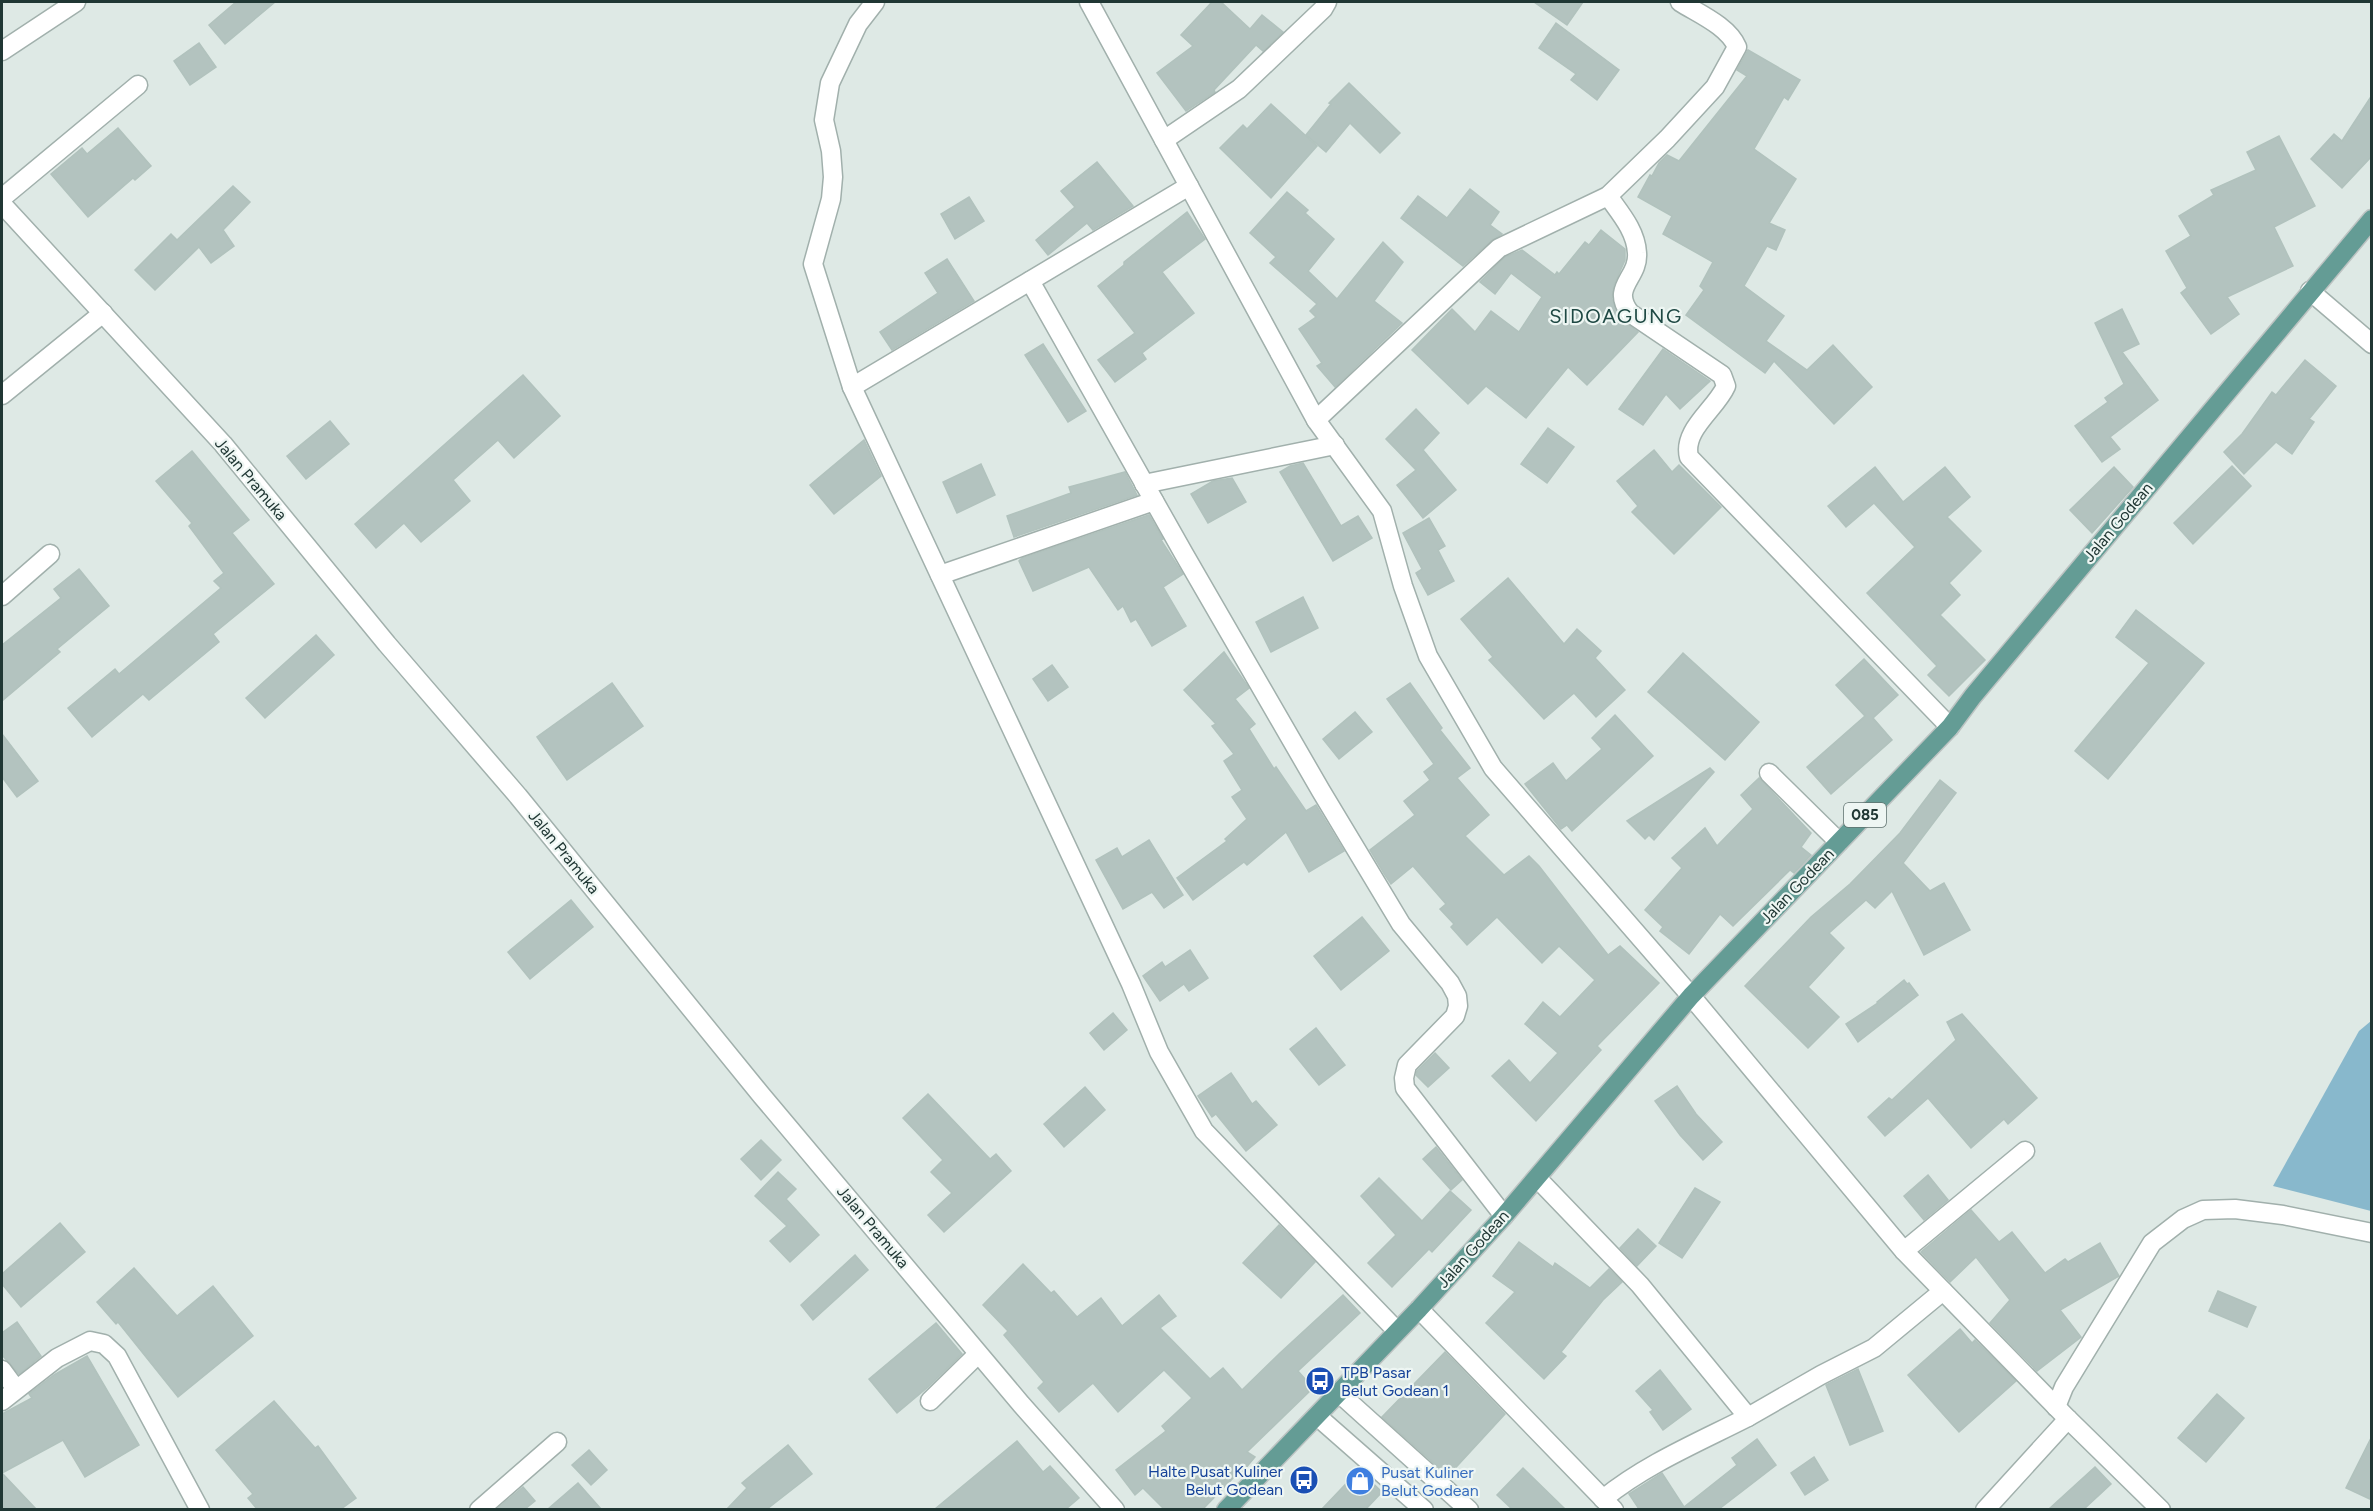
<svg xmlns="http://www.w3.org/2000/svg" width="2373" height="1511" font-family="Figtree,sans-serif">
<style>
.water{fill:#88b8cc}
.building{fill:#b3c3bf;stroke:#b1c2bd;stroke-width:1.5}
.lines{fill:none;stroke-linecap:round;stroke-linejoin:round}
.minor-casing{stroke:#a1b0ac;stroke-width:21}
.primary-casing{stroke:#bcc3c2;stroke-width:21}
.minor{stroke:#fff;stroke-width:18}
.primary{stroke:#649c95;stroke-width:18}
.labels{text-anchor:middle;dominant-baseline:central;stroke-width:4.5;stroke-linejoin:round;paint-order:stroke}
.shield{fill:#eef6f3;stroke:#5e706d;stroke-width:1.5}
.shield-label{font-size:15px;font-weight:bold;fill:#203734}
.street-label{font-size:16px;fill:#203734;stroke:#eef6f3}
.transit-label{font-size:16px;fill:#164399;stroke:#eef6f3;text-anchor:start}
.shop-label{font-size:16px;fill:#366cbe;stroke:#eef6f3;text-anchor:start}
.quarter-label{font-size:20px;letter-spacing:1.5px;fill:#1e4843;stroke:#eef6f3}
</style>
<rect width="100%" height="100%" fill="#dee9e5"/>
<path class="water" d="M 2371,1021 L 2371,1211 L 2273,1186 L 2359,1031 Z"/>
<g class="building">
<path d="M 236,2 L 275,2 L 225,44 L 209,25 Z"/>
<path d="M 1212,2 L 1221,2 L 1250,29 L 1262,15 L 1283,32 L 1263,51 L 1256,45 L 1214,90 L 1215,92 L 1186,111 L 1157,73 L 1193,46 L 1181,35 Z"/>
<path d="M 1534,2 L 1583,2 L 1567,25 Z"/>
<path d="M 1556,23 L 1619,70 L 1597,100 L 1571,80 L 1576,74 L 1539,48 Z"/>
<path d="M 199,43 L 216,67 L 190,85 L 174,61 Z"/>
<path d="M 1748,50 L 1800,80 L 1788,100 L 1784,97 L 1754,149 L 1796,179 L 1769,223 L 1785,230 L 1776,250 L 1767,246 L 1744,286 L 1784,316 L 1766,341 L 1807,370 L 1833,345 L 1872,387 L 1834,424 L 1774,361 L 1765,373 L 1686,315 L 1704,290 L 1700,286 L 1713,262 L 1663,234 L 1672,216 L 1638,197 L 1650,175 L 1652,176 L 1659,163 L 1667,155 L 1679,161 L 1747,76 L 1737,70 Z"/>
<path d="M 1349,83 L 1400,133 L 1380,153 L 1350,123 L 1326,152 L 1306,135 L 1331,104 L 1329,103 Z"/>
<path d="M 2372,95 L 2372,156 L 2342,188 L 2311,159 L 2334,134 L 2342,141 Z"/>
<path d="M 1271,104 L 1317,146 L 1271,198 L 1220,148 L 1243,125 L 1247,129 Z"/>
<path d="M 118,128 L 151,166 L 135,180 L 133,178 L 88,217 L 51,174 L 82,148 L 87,154 Z"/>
<path d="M 2279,136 L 2315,206 L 2274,227 L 2293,266 L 2227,297 L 2239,314 L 2211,334 L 2181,293 L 2187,288 L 2166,251 L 2191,236 L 2179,216 L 2214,195 L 2211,190 L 2256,170 L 2247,152 Z"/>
<path d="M 1097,162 L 1133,206 L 1093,230 L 1087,223 L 1048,255 L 1036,240 L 1075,207 L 1061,191 Z"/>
<path d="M 233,186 L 250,202 L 223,230 L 234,246 L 211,263 L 199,247 L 155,290 L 135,270 L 171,234 L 177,240 Z"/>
<path d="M 1470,189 L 1499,212 L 1490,225 L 1502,234 L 1492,240 L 1463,266 L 1401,218 L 1418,196 L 1447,218 Z"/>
<path d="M 1287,192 L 1308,210 L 1305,213 L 1334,239 L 1308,271 L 1337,299 L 1383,242 L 1403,262 L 1374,301 L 1402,323 L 1335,387 L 1317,366 L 1322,363 L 1299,329 L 1316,317 L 1310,311 L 1317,304 L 1270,263 L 1276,257 L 1250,233 Z"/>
<path d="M 969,197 L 984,221 L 955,239 L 941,214 Z"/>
<path d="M 1187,212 L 1205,239 L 1162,272 L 1194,313 L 1142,353 L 1146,359 L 1115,382 L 1098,360 L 1135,333 L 1098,286 L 1124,265 L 1124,262 Z"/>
<path d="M 1601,230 L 1625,249 L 1625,260 L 1614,285 L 1612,299 L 1621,319 L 1638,332 L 1587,385 L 1568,367 L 1526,418 L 1486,386 L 1468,404 L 1412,350 L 1452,309 L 1475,332 L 1491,311 L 1519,332 L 1542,297 L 1511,273 L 1495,294 L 1480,282 L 1505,257 L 1522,250 L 1555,275 L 1557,272 L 1559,274 L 1585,242 L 1589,245 Z"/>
<path d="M 947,259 L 974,301 L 892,350 L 880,332 L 938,293 L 925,273 Z"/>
<path d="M 2122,309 L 2139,344 L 2122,352 L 2158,400 L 2110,437 L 2120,449 L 2102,462 L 2075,426 L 2108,402 L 2105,398 L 2124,384 L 2095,323 Z"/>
<path d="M 1043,344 L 1086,411 L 1068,422 L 1025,355 Z"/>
<path d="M 1663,349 L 1710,381 L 1680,409 L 1666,394 L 1643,425 L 1619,409 Z"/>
<path d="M 2305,360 L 2336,386 L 2309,419 L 2314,422 L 2292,454 L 2276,442 L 2244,474 L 2224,452 L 2242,434 L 2272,392 L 2276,395 Z"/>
<path d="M 523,375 L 560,416 L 514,458 L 498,440 L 453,480 L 470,501 L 421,542 L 404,523 L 376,548 L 355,524 Z"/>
<path d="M 1416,409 L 1439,433 L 1423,450 L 1456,490 L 1423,518 L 1397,485 L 1416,470 L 1386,439 Z"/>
<path d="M 330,421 L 349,444 L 306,479 L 287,456 Z"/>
<path d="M 1548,428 L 1574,447 L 1547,483 L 1521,464 Z"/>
<path d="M 864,440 L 881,476 L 834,514 L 810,485 Z"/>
<path d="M 1654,450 L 1672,472 L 1679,465 L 1721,507 L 1674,554 L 1632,512 L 1638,506 L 1617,481 Z"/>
<path d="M 192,451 L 249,520 L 232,533 L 274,584 L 213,634 L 219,642 L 149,700 L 143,694 L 92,737 L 68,708 L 115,669 L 119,674 L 221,588 L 214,581 L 224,573 L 189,526 L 192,523 L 156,481 Z"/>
<path d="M 1303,463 L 1341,526 L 1358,516 L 1372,538 L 1333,561 L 1280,472 L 1290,466 Z"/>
<path d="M 981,464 L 995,495 L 957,513 L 943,482 Z"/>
<path d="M 2232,466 L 2251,486 L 2193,544 L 2174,523 Z"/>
<path d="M 1875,467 L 1903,502 L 1945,467 L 1970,497 L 1947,517 L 1981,551 L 1949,583 L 1960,595 L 1940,615 L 1985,660 L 1949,696 L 1928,675 L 1937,666 L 1867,593 L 1915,547 L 1874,503 L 1846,527 L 1828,506 Z"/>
<path d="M 2114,467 L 2133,487 L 2092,533 L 2070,510 Z"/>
<path d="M 1125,472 L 1137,495 L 1014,537 L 1007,516 L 1071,493 L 1069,487 Z"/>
<path d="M 1232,478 L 1246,502 L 1208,523 L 1191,494 L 1213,481 Z"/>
<path d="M 1149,515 L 1163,539 L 1161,540 L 1183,574 L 1163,587 L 1186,626 L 1152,646 L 1136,619 L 1131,622 L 1123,606 L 1118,610 L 1089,567 L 1033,591 L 1019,561 L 1022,558 Z"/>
<path d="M 1429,518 L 1445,546 L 1438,550 L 1454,581 L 1428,595 L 1416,573 L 1422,569 L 1403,533 Z"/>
<path d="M 79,569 L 109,606 L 57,649 L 60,652 L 2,701 L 2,645 L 61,598 L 54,589 Z"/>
<path d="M 1508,578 L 1564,644 L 1577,629 L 1601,651 L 1595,658 L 1625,690 L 1596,717 L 1574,693 L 1544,719 L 1489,660 L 1493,657 L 1461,619 Z"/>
<path d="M 1303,597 L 1318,628 L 1271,652 L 1256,622 Z"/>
<path d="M 2136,610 L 2204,663 L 2108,779 L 2075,751 L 2149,663 L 2116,637 Z"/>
<path d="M 316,635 L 334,655 L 265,718 L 246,698 Z"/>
<path d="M 1224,652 L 1249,688 L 1235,699 L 1255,724 L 1249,729 L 1274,769 L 1276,767 L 1306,811 L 1316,805 L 1344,851 L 1309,872 L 1286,832 L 1247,865 L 1244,862 L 1193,900 L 1177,878 L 1227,841 L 1225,839 L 1247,819 L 1232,797 L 1242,790 L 1224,761 L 1234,754 L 1212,726 L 1216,724 L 1184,690 Z"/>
<path d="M 1683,653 L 1759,722 L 1725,760 L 1648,692 Z"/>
<path d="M 1864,659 L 1898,695 L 1873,718 L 1892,740 L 1831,794 L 1807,767 L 1865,716 L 1836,685 Z"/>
<path d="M 1052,665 L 1068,687 L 1048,701 L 1033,679 Z"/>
<path d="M 612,683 L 643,726 L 567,780 L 537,737 Z"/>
<path d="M 1410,683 L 1442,728 L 1440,730 L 1470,768 L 1457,778 L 1489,815 L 1465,836 L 1504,875 L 1529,856 L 1539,866 L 1608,955 L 1620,946 L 1659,983 L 1597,1046 L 1601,1050 L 1536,1121 L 1492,1076 L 1509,1060 L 1530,1083 L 1558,1053 L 1525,1024 L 1543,1002 L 1560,1017 L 1595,980 L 1559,946 L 1542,963 L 1497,917 L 1467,945 L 1451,927 L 1454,924 L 1440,909 L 1446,904 L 1413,866 L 1391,884 L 1385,875 L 1370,850 L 1415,815 L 1404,801 L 1430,780 L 1424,772 L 1434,764 L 1387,699 Z"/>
<path d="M 1355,712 L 1372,732 L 1339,759 L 1323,739 Z"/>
<path d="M 1615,715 L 1653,756 L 1572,831 L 1567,825 L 1561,829 L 1525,784 L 1553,763 L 1566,781 L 1602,749 L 1592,738 Z"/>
<path d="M 2,734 L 38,781 L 17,797 L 2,777 Z"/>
<path d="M 1710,768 L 1714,772 L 1654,840 L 1649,835 L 1645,839 L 1627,821 Z"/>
<path d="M 1759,778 L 1811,833 L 1801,847 L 1811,855 L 1794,873 L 1790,870 L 1733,926 L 1720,914 L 1689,954 L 1660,931 L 1663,927 L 1645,910 L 1682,868 L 1672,858 L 1705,828 L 1717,846 L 1753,809 L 1741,795 Z"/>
<path d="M 1940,780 L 1956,793 L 1903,863 L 1930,891 L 1944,883 L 1970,930 L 1924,955 L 1892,891 L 1875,908 L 1866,900 L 1829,933 L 1844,948 L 1808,987 L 1839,1017 L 1808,1048 L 1745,986 L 1811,917 L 1850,884 L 1900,833 Z"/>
<path d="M 1149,840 L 1183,895 L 1164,908 L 1152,892 L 1123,909 L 1096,860 L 1117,848 L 1122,857 Z"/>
<path d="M 571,900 L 593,927 L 530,979 L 508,952 Z"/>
<path d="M 1362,917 L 1389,951 L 1341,990 L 1314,956 Z"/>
<path d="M 1190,950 L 1208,978 L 1189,991 L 1184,984 L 1160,1001 L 1143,976 L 1162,962 L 1165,967 Z"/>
<path d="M 1904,980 L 1907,984 L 1909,983 L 1918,995 L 1858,1042 L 1846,1024 L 1878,1003 L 1877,1002 Z"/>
<path d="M 1113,1013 L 1127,1030 L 1104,1050 L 1090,1033 Z"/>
<path d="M 1962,1014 L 2037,1098 L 2008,1124 L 2004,1119 L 1971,1148 L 1928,1098 L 1885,1136 L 1868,1117 L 1889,1098 L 1892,1100 L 1956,1040 L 1947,1022 Z"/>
<path d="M 1316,1028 L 1345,1065 L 1319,1085 L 1290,1049 Z"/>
<path d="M 1435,1053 L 1449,1068 L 1428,1087 L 1416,1075 L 1417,1071 Z"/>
<path d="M 1231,1073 L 1252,1104 L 1256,1101 L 1277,1125 L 1246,1151 L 1216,1114 L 1212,1117 L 1198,1096 Z"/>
<path d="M 1677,1086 L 1696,1114 L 1722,1142 L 1703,1160 L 1680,1135 L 1655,1101 Z"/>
<path d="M 1085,1087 L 1105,1110 L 1064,1147 L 1044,1124 Z"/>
<path d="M 928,1094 L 990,1159 L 996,1154 L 1011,1171 L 944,1232 L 928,1215 L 952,1193 L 931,1172 L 943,1160 L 903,1118 Z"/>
<path d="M 761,1140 L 781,1160 L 761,1180 L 741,1159 Z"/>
<path d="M 1436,1147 L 1462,1180 L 1451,1190 L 1423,1159 Z"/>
<path d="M 778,1172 L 796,1189 L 786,1199 L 819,1235 L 790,1262 L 770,1241 L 787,1226 L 755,1196 Z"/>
<path d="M 1928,1175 L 1948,1200 L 1924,1220 L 1904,1196 Z"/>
<path d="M 1379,1178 L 1422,1221 L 1450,1191 L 1471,1210 L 1432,1252 L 1429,1249 L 1392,1287 L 1368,1263 L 1396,1235 L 1361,1196 Z"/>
<path d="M 1695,1188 L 1720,1202 L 1682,1258 L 1659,1243 Z"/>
<path d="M 1971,1210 L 1999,1242 L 2012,1232 L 2045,1273 L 2065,1259 L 2068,1262 L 2100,1243 L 2119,1276 L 2060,1310 L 2081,1337 L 2037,1371 L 1990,1323 L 2010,1300 L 1976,1257 L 1950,1282 L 1921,1252 Z"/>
<path d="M 60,1223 L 85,1252 L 21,1307 L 2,1284 L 2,1274 Z"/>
<path d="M 1279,1225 L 1315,1262 L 1281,1298 L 1243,1263 Z"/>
<path d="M 1638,1229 L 1656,1246 L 1637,1266 L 1620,1248 Z"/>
<path d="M 1519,1242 L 1553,1267 L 1555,1263 L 1590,1288 L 1609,1269 L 1622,1282 L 1603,1300 L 1561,1352 L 1566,1356 L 1544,1379 L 1486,1323 L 1515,1292 L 1493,1276 Z"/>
<path d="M 855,1255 L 868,1270 L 813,1320 L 801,1305 Z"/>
<path d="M 1023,1264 L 1051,1293 L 1054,1291 L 1077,1317 L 1101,1298 L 1122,1326 L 1159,1295 L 1176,1316 L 1160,1328 L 1210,1379 L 1223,1368 L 1242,1390 L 1280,1353 L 1343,1295 L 1360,1313 L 1298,1371 L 1313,1388 L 1247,1452 L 1255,1457 L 1240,1475 L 1238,1473 L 1203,1509 L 1164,1509 L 1143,1488 L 1135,1495 L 1116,1470 L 1166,1431 L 1162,1426 L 1192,1398 L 1164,1370 L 1118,1412 L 1093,1383 L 1059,1412 L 1038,1388 L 1044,1382 L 1004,1335 L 1008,1331 L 983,1305 Z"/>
<path d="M 134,1268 L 177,1316 L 213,1286 L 253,1336 L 178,1397 L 118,1322 L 116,1324 L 97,1302 Z"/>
<path d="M 2218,1291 L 2256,1307 L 2247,1327 L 2209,1311 Z"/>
<path d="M 17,1322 L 41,1356 L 19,1374 L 2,1355 L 2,1333 Z"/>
<path d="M 936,1323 L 962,1354 L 928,1387 L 897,1413 L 869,1379 Z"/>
<path d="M 1960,1329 L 1972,1343 L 1975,1340 L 2016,1381 L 1959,1432 L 1908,1375 Z"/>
<path d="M 1445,1352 L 1505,1414 L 1448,1476 L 1382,1417 Z"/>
<path d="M 87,1356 L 139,1445 L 85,1477 L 63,1440 L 2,1473 L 36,1509 L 2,1509 L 2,1414 L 32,1398 L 29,1394 L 54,1375 Z"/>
<path d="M 1858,1369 L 1883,1431 L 1850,1445 L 1826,1385 Z"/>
<path d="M 1660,1370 L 1691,1409 L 1663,1430 L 1650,1412 L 1653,1410 L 1636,1391 Z"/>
<path d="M 2217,1394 L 2244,1418 L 2206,1462 L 2178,1438 Z"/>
<path d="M 274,1401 L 315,1448 L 318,1446 L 356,1498 L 341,1509 L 257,1509 L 248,1498 L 253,1494 L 216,1450 Z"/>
<path d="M 2372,1436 L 2372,1500 L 2346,1488 Z"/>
<path d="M 1757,1439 L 1776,1465 L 1719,1509 L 1639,1509 L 1629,1494 L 1662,1473 L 1684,1507 L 1737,1465 L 1732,1458 Z"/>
<path d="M 1017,1441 L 1043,1472 L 1050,1466 L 1079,1498 L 1066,1509 L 935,1509 Z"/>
<path d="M 788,1445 L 812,1474 L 767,1509 L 727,1509 L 747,1488 L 742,1483 Z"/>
<path d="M 589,1450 L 607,1470 L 591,1485 L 572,1465 Z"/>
<path d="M 1814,1457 L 1828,1480 L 1805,1495 L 1791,1473 Z"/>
<path d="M 2095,1467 L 2111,1484 L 2084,1509 L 2049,1509 Z"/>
<path d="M 1523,1468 L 1565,1509 L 1512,1509 L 1497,1495 Z"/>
<path d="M 1359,1470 L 1382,1492 L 1366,1509 L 1322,1509 Z"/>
<path d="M 578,1483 L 601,1509 L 548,1509 Z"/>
<path d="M 523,1487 L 535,1501 L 525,1509 L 497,1509 Z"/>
</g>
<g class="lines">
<g class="minor-casing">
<g id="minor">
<path d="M 875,2 L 858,24 L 830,83 L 824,120 L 831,151 L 833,177 L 831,199 L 813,264 L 852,387 L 1131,984 L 1159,1052 L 1204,1131 L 1397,1331"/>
<path d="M 1089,2 L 1316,420 L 1382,511 L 1403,586 L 1428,656 L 1493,768 L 1691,996 L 1904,1251 L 2068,1419 L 2161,1510"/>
<path d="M 2,51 L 76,2"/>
<path d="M 1164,140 L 1239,89 L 1323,9 L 1327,2"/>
<path d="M 1608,196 C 1620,213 1636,231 1637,253 C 1639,278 1610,287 1630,313 L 1722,375 L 1726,386 C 1716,409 1682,430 1689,457 L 1950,727"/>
<path d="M 2,198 L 138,85"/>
<path d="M 2,204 L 223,444 L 387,644 L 518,796 L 762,1096 L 1021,1404 L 1115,1510"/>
<path d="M 1030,281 L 1184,554 L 1321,791 L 1401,924 L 1450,983 L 1457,996 L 1458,1006 L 1455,1016 L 1407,1065 L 1404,1078 L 1405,1088 L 1504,1216"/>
<path d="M 2310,291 L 2372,344"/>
<path d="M 852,387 L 1189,186"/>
<path d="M 2,395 L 103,313"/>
<path d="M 1316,420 L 1499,248 L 1608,196 L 1667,139 L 1715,87 L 1737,47 C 1728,26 1699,14 1680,2"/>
<path d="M 1144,484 L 1335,445"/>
<path d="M 940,575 L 1154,501"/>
<path d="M 2,596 L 50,554"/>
<path d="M 1769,773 L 1839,842"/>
<path d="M 1537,1178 L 1640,1285 L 1748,1417 L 1821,1375 L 1874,1348 L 1943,1291"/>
<path d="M 1904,1251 L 2025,1151"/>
<path d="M 1419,1309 L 1614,1510"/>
<path d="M 2,1370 L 16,1389"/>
<path d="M 1339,1393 L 1469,1510"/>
<path d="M 2,1401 L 57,1358 L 90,1341 L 104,1344 L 117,1356 L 200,1510"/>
<path d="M 930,1401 L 978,1354"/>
<path d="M 2056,1407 L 2064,1387 L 2152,1243 L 2183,1219 L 2203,1210 L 2235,1209 L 2283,1215 L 2372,1233"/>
<path d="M 1317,1416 L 1424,1510"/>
<path d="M 1603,1499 C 1646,1464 1699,1442 1748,1417"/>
<path d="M 479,1510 L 557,1442"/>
<path d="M 1985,1510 L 2068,1419"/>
</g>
</g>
<g class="primary-casing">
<path id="primary" d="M 1226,1510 L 1419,1309 L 1504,1216 L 1691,996 L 1950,727 L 1973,696 L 2372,219"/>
</g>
<use href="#minor" class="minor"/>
<use href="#primary" class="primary"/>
</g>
<defs>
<g id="bus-disc" transform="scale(1.5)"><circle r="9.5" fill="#1a4fb4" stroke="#eef6f3"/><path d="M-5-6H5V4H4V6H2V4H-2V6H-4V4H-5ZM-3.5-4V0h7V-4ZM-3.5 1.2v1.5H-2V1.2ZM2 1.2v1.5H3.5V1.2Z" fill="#fff"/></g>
<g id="shop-disc" transform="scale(1.5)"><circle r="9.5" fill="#3f7fe0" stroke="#eef6f3"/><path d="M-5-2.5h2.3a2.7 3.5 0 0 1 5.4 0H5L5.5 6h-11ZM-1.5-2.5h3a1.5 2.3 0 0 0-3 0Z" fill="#fff"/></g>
</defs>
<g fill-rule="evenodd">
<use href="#bus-disc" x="1320" y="1381"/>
<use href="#bus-disc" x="1304" y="1480"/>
<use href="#shop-disc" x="1360" y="1481"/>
</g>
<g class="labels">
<rect class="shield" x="1844" y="803" width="42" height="24" rx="4.5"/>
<g class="shield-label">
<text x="1865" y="815">085</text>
</g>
<g class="street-label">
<text transform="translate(251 479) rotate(50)">Jalan Pramuka</text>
<text transform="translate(2118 522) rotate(-50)">Jalan Godean</text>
<text transform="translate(564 852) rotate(51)">Jalan Pramuka</text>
<text transform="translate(1797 886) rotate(-46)">Jalan Godean</text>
<text transform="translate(873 1227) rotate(50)">Jalan Pramuka</text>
<text transform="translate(1473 1249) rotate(-48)">Jalan Godean</text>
</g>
<g class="transit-label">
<text x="1341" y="1372">TPB Pasar<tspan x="1341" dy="18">Belut Godean 1</tspan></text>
<text x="1283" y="1471" text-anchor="end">Halte Pusat Kuliner<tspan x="1283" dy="18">Belut Godean</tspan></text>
</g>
<g class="shop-label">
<text x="1381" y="1472">Pusat Kuliner<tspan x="1381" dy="18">Belut Godean</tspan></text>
</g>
<g class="quarter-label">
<text x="1616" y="316">SIDOAGUNG</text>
</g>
</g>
<rect width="2373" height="1511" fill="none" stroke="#203734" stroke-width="6"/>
</svg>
